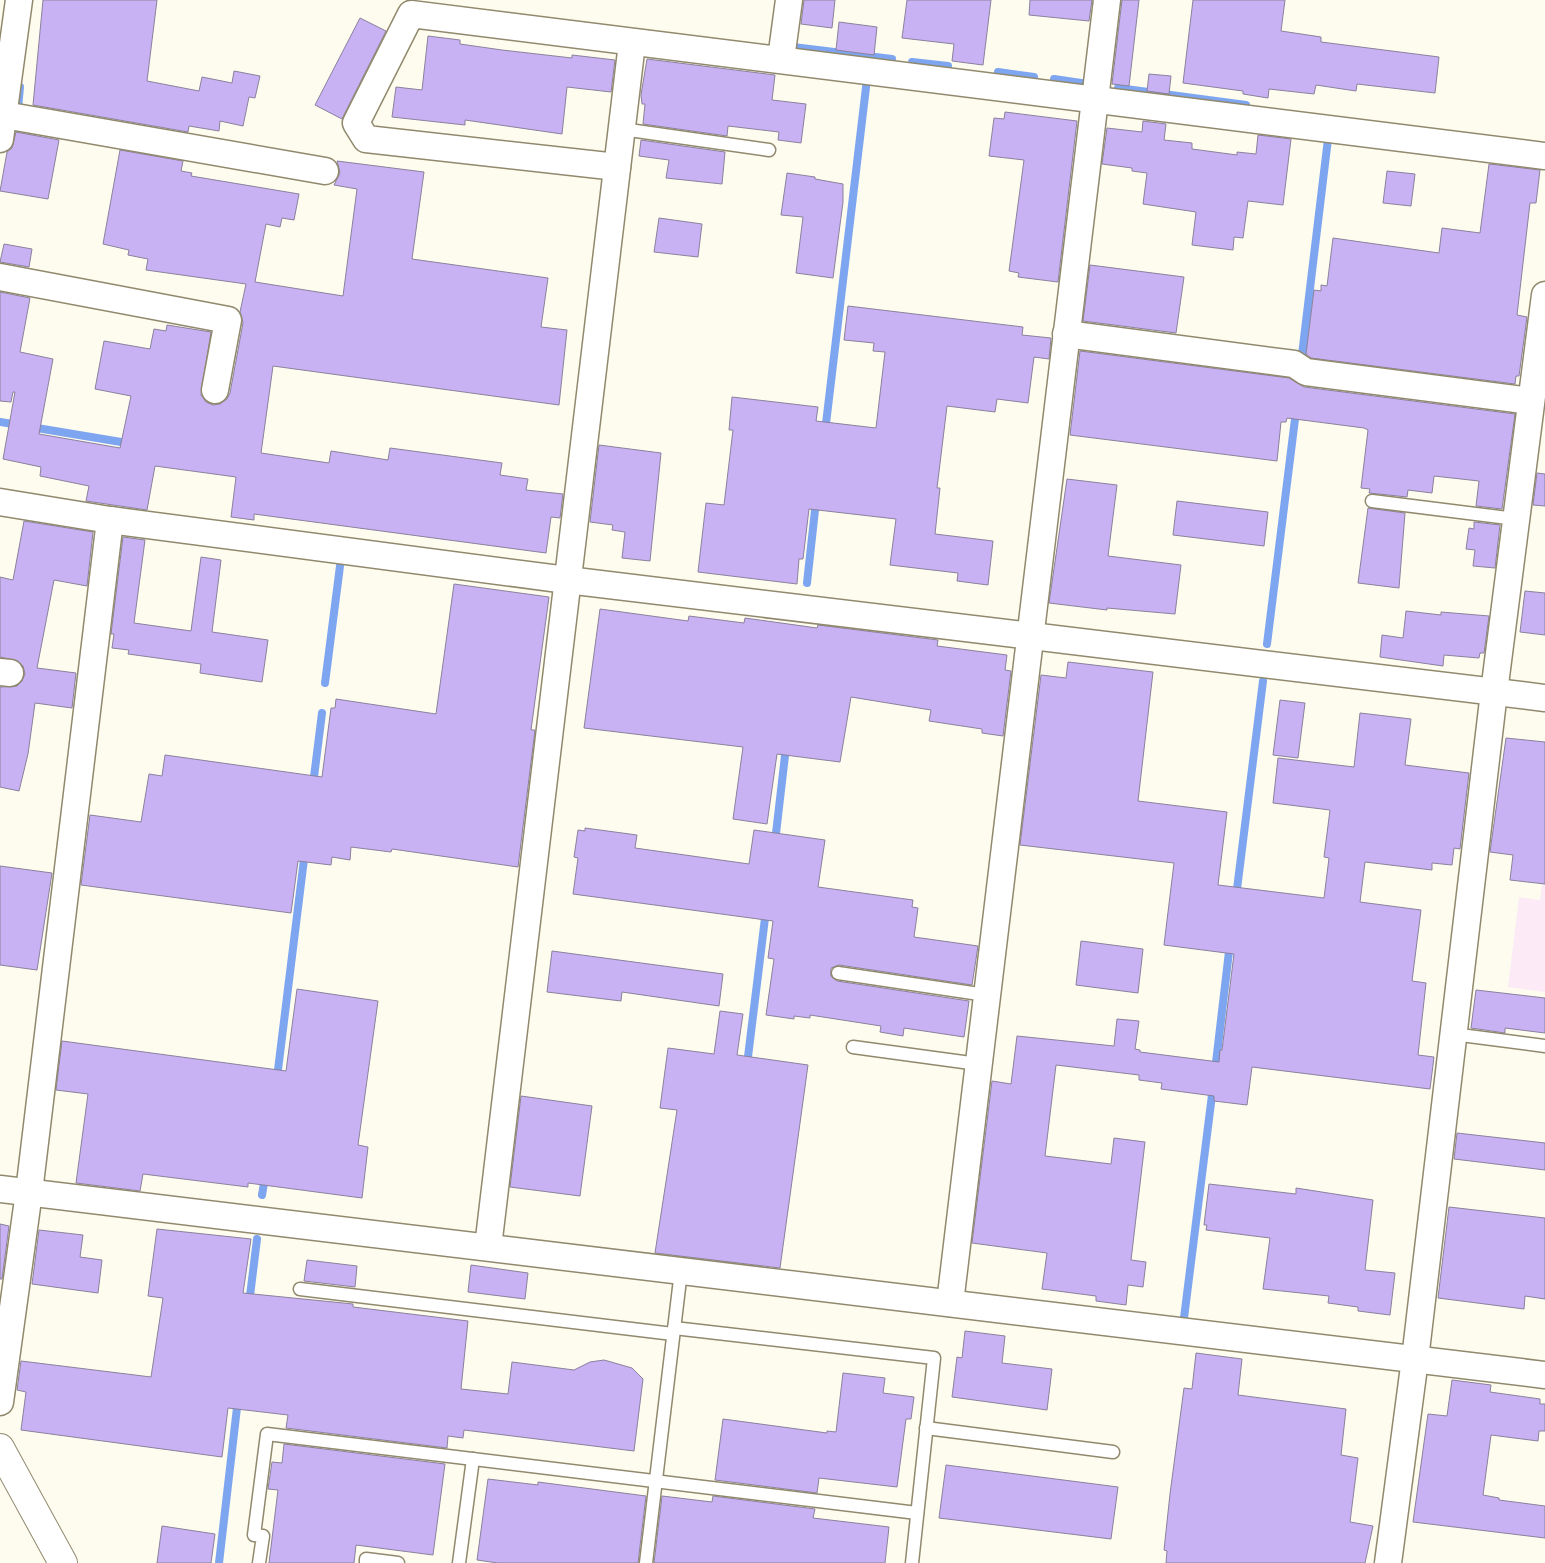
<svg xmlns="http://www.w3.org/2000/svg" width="1545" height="1563" font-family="'Libre Baskerville',serif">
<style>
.education{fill:#fcebf7}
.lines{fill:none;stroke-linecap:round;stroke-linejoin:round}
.stream{stroke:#7da5f0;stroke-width:8}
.building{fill:#c8b2f4;stroke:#8a819c}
.service-casing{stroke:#90896d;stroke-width:15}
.minor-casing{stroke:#90896d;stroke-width:29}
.tertiary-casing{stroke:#90896d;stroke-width:30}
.service{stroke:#fff;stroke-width:12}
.minor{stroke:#fff;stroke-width:26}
.tertiary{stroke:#fff;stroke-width:28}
</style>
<rect width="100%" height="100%" fill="#fefbef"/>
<path class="education" d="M 1545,862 L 1545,992 L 1508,987 L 1519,897 L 1540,900 Z"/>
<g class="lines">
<g class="stream">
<path d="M 793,47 L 892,59"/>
<path d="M 912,62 L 948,66"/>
<path d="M 998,72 L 1034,77"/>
<path d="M 1054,79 L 1088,84"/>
<path d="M 1118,88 L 1246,105"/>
<path d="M 18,108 L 20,87"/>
<path d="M 1301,363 L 1328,139"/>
<path d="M 0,422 L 19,425"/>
<path d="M 31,427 L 127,443"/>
<path d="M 825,432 L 867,79"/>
<path d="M 807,583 L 816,501"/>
<path d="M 1267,644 L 1296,411"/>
<path d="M 325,683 L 340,566"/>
<path d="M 313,785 L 322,713"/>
<path d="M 775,842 L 786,747"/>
<path d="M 1236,897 L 1263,681"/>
<path d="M 747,1065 L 766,910"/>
<path d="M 1215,1071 L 1230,943"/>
<path d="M 277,1078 L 305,851"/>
<path d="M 262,1195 L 265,1177"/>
<path d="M 249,1304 L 257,1239"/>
<path d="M 1184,1318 L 1213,1087"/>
<path d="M 219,1563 L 238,1399"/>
</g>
</g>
<g class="building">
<path d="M 43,0 L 157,0 L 147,81 L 199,91 L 202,77 L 232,83 L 234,71 L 260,76 L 255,98 L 249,97 L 243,126 L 220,121 L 219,131 L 189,126 L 188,132 L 33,105 Z"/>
<path d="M 804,0 L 835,0 L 832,28 L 801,24 Z"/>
<path d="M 907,0 L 991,0 L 983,65 L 952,61 L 954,44 L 902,38 Z"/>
<path d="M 1030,0 L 1092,0 L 1089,21 L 1029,15 Z"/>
<path d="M 1122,0 L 1139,0 L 1129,86 L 1112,84 Z"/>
<path d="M 1193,0 L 1285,0 L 1281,31 L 1321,37 L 1321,42 L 1439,57 L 1435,93 L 1357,84 L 1356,91 L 1316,85 L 1314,94 L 1269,89 L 1268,98 L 1243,94 L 1243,91 L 1183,83 Z"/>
<path d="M 360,18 L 386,31 L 342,119 L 315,105 Z"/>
<path d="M 839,22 L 877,27 L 874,55 L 836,50 Z"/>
<path d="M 428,36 L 460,40 L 460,44 L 502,50 L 572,58 L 572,55 L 615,60 L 611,92 L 567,87 L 562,134 L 465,120 L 465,125 L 392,117 L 396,87 L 422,90 Z"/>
<path d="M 647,59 L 775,75 L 772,100 L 806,104 L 801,143 L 778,140 L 779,132 L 728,126 L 727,136 L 643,124 L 645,104 L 642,104 L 641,95 Z"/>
<path d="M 1149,74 L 1171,76 L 1169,94 L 1147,91 Z"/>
<path d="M 1005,112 L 1077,121 L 1058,282 L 1018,277 L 1019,273 L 1009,271 L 1024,160 L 989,156 L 994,118 L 1004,119 Z"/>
<path d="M 1143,121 L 1166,124 L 1164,140 L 1192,143 L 1192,149 L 1237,155 L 1237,152 L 1256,154 L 1258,135 L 1291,139 L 1283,205 L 1248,201 L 1243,238 L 1234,237 L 1233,250 L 1192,245 L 1196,212 L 1143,204 L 1147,173 L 1132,171 L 1132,168 L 1102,164 L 1107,128 L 1142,132 Z"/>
<path d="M 16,132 L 59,140 L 48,199 L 0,191 L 7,152 L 12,148 Z"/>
<path d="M 641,140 L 725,152 L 722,184 L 666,178 L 669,160 L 639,156 Z"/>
<path d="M 120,150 L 183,161 L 181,171 L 192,173 L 191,176 L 299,194 L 294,220 L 282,218 L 280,227 L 266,224 L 255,282 L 343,296 L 357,189 L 334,185 L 340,173 L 337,161 L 424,172 L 412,259 L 548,278 L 541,327 L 567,330 L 559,405 L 273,366 L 261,453 L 329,463 L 331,451 L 388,460 L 390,448 L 502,463 L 500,475 L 528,479 L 526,490 L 563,494 L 560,518 L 551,517 L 546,553 L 254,514 L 254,520 L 231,517 L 236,477 L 155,466 L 147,510 L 86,501 L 89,486 L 40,476 L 41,467 L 3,459 L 15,392 L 13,392 L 11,402 L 0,401 L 0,292 L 30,298 L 20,352 L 53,359 L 39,434 L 120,448 L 131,396 L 95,389 L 104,341 L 150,349 L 154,329 L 166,331 L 167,325 L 211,332 L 201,395 L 206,402 L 213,405 L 220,404 L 227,399 L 230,393 L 243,323 L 240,312 L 246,284 L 146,270 L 148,259 L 128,255 L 129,250 L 103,244 Z"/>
<path d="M 1489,164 L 1540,170 L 1536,203 L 1530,203 L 1517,315 L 1527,317 L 1519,376 L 1516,376 L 1515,384 L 1311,358 L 1306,354 L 1314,290 L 1321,291 L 1321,285 L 1327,286 L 1333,238 L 1439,253 L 1442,228 L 1480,233 Z"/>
<path d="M 1387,171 L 1415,174 L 1411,206 L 1383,203 Z"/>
<path d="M 787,173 L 815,177 L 815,179 L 843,184 L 843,202 L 833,278 L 796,273 L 803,217 L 781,215 Z"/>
<path d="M 659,218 L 702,224 L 698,257 L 654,252 Z"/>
<path d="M 4,244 L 32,249 L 29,267 L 0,262 Z"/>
<path d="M 1090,265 L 1184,277 L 1176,333 L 1083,321 Z"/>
<path d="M 848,306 L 1023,327 L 1022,335 L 1051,338 L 1049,359 L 1034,357 L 1028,403 L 997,399 L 995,412 L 947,406 L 937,488 L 940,488 L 935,534 L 993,541 L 988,585 L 957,581 L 958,573 L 890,565 L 896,519 L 809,509 L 803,559 L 799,559 L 797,584 L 698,572 L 706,503 L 724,505 L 733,430 L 729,430 L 732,397 L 818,407 L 816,421 L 876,428 L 885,352 L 873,351 L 874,343 L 844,340 Z"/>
<path d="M 1080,351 L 1289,378 L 1304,387 L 1515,414 L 1502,509 L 1476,506 L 1479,481 L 1434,476 L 1432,493 L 1408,490 L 1407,497 L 1369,493 L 1370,489 L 1361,488 L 1368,430 L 1364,428 L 1287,418 L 1286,422 L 1281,422 L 1277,461 L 1070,435 Z"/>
<path d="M 599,445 L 661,453 L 650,561 L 622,558 L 625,532 L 612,530 L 613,525 L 590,522 Z"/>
<path d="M 1537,473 L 1545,474 L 1545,506 L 1533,505 Z"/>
<path d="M 1067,479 L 1117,485 L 1108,556 L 1181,565 L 1175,614 L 1107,608 L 1107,610 L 1049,603 Z"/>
<path d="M 1177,501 L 1268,512 L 1264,546 L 1173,535 Z"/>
<path d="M 1368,508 L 1405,513 L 1399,588 L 1358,583 Z"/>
<path d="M 24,521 L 93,532 L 87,586 L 54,580 L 37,668 L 76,673 L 72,708 L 35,703 L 28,754 L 19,791 L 0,787 L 0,687 L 17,686 L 22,681 L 25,674 L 23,666 L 18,661 L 0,657 L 0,577 L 13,580 Z"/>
<path d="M 1474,522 L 1500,525 L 1495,568 L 1473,566 L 1475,550 L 1466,549 L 1469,528 L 1474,529 Z"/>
<path d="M 123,537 L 145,540 L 134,623 L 191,631 L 201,557 L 221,560 L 212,632 L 268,640 L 262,682 L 200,673 L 201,664 L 128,654 L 129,650 L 112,648 L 114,634 L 111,634 Z"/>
<path d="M 454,584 L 549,597 L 531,730 L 535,730 L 518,867 L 392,849 L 391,852 L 351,847 L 350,860 L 332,857 L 331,865 L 298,861 L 291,913 L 81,885 L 90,815 L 141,822 L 149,774 L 162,776 L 165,755 L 322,777 L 331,708 L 335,708 L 336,699 L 436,714 Z"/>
<path d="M 1525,591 L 1545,593 L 1545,635 L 1520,632 Z"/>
<path d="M 600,609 L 688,621 L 689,616 L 744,623 L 745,618 L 817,628 L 818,625 L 938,640 L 937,646 L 1007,655 L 1005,670 L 1011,671 L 1003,736 L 982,733 L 982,729 L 929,721 L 931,710 L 851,697 L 840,762 L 777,754 L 767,824 L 733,819 L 743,747 L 584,728 Z"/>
<path d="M 1406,611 L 1441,615 L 1441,612 L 1489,616 L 1484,653 L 1480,653 L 1479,658 L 1444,655 L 1443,666 L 1380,657 L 1382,635 L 1403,638 Z"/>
<path d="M 1068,662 L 1153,672 L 1138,801 L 1227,812 L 1218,885 L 1324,898 L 1329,858 L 1324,857 L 1330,810 L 1273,803 L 1278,758 L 1354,767 L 1360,713 L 1411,719 L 1405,765 L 1469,773 L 1460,849 L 1454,848 L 1452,865 L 1432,863 L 1432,870 L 1365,862 L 1360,902 L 1421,910 L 1412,981 L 1426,983 L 1418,1055 L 1434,1057 L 1430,1089 L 1252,1067 L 1247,1105 L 1214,1101 L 1214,1096 L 1161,1089 L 1162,1083 L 1139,1080 L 1139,1075 L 1056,1065 L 1045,1156 L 1111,1164 L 1114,1138 L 1145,1142 L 1131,1260 L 1146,1262 L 1143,1287 L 1128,1285 L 1126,1305 L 1096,1301 L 1096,1296 L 1042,1289 L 1047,1253 L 972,1243 L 992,1081 L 1011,1084 L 1017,1036 L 1114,1046 L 1117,1019 L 1139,1021 L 1135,1049 L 1140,1050 L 1140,1052 L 1219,1062 L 1220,1050 L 1222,1050 L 1234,954 L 1164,945 L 1174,863 L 1020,845 L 1041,675 L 1066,678 Z"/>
<path d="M 1280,700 L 1305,703 L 1298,758 L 1273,755 Z"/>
<path d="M 1506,738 L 1545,742 L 1545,884 L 1510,880 L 1513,855 L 1490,852 Z"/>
<path d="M 585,828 L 637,835 L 635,848 L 749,864 L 754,830 L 825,840 L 818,887 L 913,900 L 912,907 L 918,908 L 914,937 L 978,946 L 972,985 L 839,965 L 831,968 L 831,976 L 837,981 L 969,1001 L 964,1037 L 904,1028 L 903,1036 L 880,1032 L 881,1026 L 810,1015 L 810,1018 L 794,1016 L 794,1019 L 766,1015 L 774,959 L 768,958 L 773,921 L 573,894 L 578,858 L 574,857 L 578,830 L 585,831 Z"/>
<path d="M 0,866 L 52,873 L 37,970 L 0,965 Z"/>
<path d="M 1081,941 L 1143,949 L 1138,993 L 1076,985 Z"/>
<path d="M 552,951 L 723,974 L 719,1006 L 622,992 L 621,1001 L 547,992 Z"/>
<path d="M 297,989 L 378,1001 L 358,1145 L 368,1147 L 362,1198 L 248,1183 L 248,1187 L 143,1174 L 140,1191 L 76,1183 L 88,1094 L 56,1090 L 62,1041 L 286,1071 Z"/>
<path d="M 1476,990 L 1545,998 L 1545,1033 L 1505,1028 L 1505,1033 L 1471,1028 Z"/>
<path d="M 720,1011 L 743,1014 L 737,1055 L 808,1065 L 780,1268 L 655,1253 L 677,1110 L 660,1108 L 668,1048 L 714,1054 Z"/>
<path d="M 521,1096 L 592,1106 L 580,1196 L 510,1187 Z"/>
<path d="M 1457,1133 L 1545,1143 L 1545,1170 L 1454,1159 Z"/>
<path d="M 1209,1184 L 1296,1194 L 1296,1188 L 1373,1200 L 1365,1270 L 1395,1273 L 1390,1315 L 1358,1311 L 1358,1307 L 1328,1303 L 1329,1296 L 1263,1289 L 1270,1238 L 1206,1230 L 1207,1225 L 1204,1225 Z"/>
<path d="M 1449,1207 L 1545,1218 L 1545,1299 L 1525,1296 L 1524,1309 L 1438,1298 Z"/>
<path d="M 0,1224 L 9,1226 L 2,1279 L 0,1279 Z"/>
<path d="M 157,1229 L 251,1239 L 243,1293 L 353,1304 L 353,1307 L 468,1321 L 461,1389 L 508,1394 L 512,1362 L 574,1370 L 590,1362 L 604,1360 L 632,1368 L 643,1379 L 634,1451 L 464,1430 L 463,1438 L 448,1436 L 447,1448 L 286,1428 L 288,1415 L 228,1408 L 222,1457 L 21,1430 L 26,1392 L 17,1390 L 21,1361 L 151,1377 L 163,1298 L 148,1296 Z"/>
<path d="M 39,1230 L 83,1235 L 80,1257 L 102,1260 L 98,1293 L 32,1284 Z"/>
<path d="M 307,1260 L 357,1266 L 355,1287 L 304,1281 Z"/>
<path d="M 471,1265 L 528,1273 L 525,1299 L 468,1292 Z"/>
<path d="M 965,1331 L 1005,1336 L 1002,1363 L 1052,1369 L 1047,1410 L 952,1397 L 957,1357 L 962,1358 Z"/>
<path d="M 1196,1353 L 1242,1359 L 1238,1395 L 1346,1409 L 1341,1455 L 1358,1458 L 1350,1522 L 1373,1526 L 1365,1563 L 1166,1563 L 1167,1551 L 1164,1550 L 1170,1494 L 1184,1388 L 1192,1389 Z"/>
<path d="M 843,1373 L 885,1378 L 883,1393 L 914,1397 L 911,1419 L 906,1419 L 897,1487 L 819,1478 L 817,1493 L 715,1480 L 723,1419 L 827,1433 L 827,1431 L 836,1432 Z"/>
<path d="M 1452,1380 L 1491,1385 L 1490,1392 L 1540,1399 L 1540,1404 L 1545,1404 L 1545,1431 L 1539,1431 L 1538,1441 L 1491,1435 L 1483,1495 L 1499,1498 L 1499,1500 L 1545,1506 L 1545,1538 L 1413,1522 L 1428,1414 L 1447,1416 Z"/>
<path d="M 284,1444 L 445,1464 L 433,1555 L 356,1545 L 354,1563 L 269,1563 L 278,1490 L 268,1489 L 272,1462 L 282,1463 Z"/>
<path d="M 946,1465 L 1118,1487 L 1111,1539 L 939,1518 Z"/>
<path d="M 488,1479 L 538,1485 L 538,1482 L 646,1496 L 638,1563 L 498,1563 L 477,1560 Z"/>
<path d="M 662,1496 L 712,1502 L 713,1496 L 815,1509 L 813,1518 L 889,1527 L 885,1563 L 654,1563 Z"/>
<path d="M 162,1526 L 215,1534 L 211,1563 L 157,1563 Z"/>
</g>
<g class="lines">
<g class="service-casing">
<g id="service">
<path d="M 622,129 L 769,150"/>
<path d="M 1372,501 L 1516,519"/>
<path d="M 838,973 L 986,995"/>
<path d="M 1453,1034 L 1545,1046"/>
<path d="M 853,1047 L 978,1064"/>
<path d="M 300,1289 L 673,1334"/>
<path d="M 674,1328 L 934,1358 L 912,1563"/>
<path d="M 926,1428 L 1113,1452"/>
<path d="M 259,1563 L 263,1536 L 254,1535 L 267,1434 L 917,1513"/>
<path d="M 366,1563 L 366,1559 L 398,1563"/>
<path d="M 459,1563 L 473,1459"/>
<path d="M 646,1563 L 681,1271"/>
</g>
</g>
<g class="minor-casing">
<g id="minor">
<path d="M 781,59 L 789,0"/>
<path d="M 4,115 L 325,171"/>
<path d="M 0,139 L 19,0"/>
<path d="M 617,167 L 366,139 L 356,123 L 411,14 L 1545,156"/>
<path d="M 0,277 L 228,320 L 215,390"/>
<path d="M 1066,334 L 1294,364 L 1306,372 L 1531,401"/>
<path d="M 0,502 L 110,520 L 567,580 L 1545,698"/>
<path d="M 0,672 L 10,673"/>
<path d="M 0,1189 L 1545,1375"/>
<path d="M 488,1247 L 632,43"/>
<path d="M 950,1303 L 1107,0"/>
<path d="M 0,1402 L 29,1192 L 110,520"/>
<path d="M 1388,1563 L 1415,1359 L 1494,692 L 1545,295"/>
</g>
</g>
<g class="tertiary-casing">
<path id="tertiary" d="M 0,1448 L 63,1563"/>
</g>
<use href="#service" class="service"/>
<use href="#minor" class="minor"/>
<use href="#tertiary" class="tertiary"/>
</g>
</svg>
